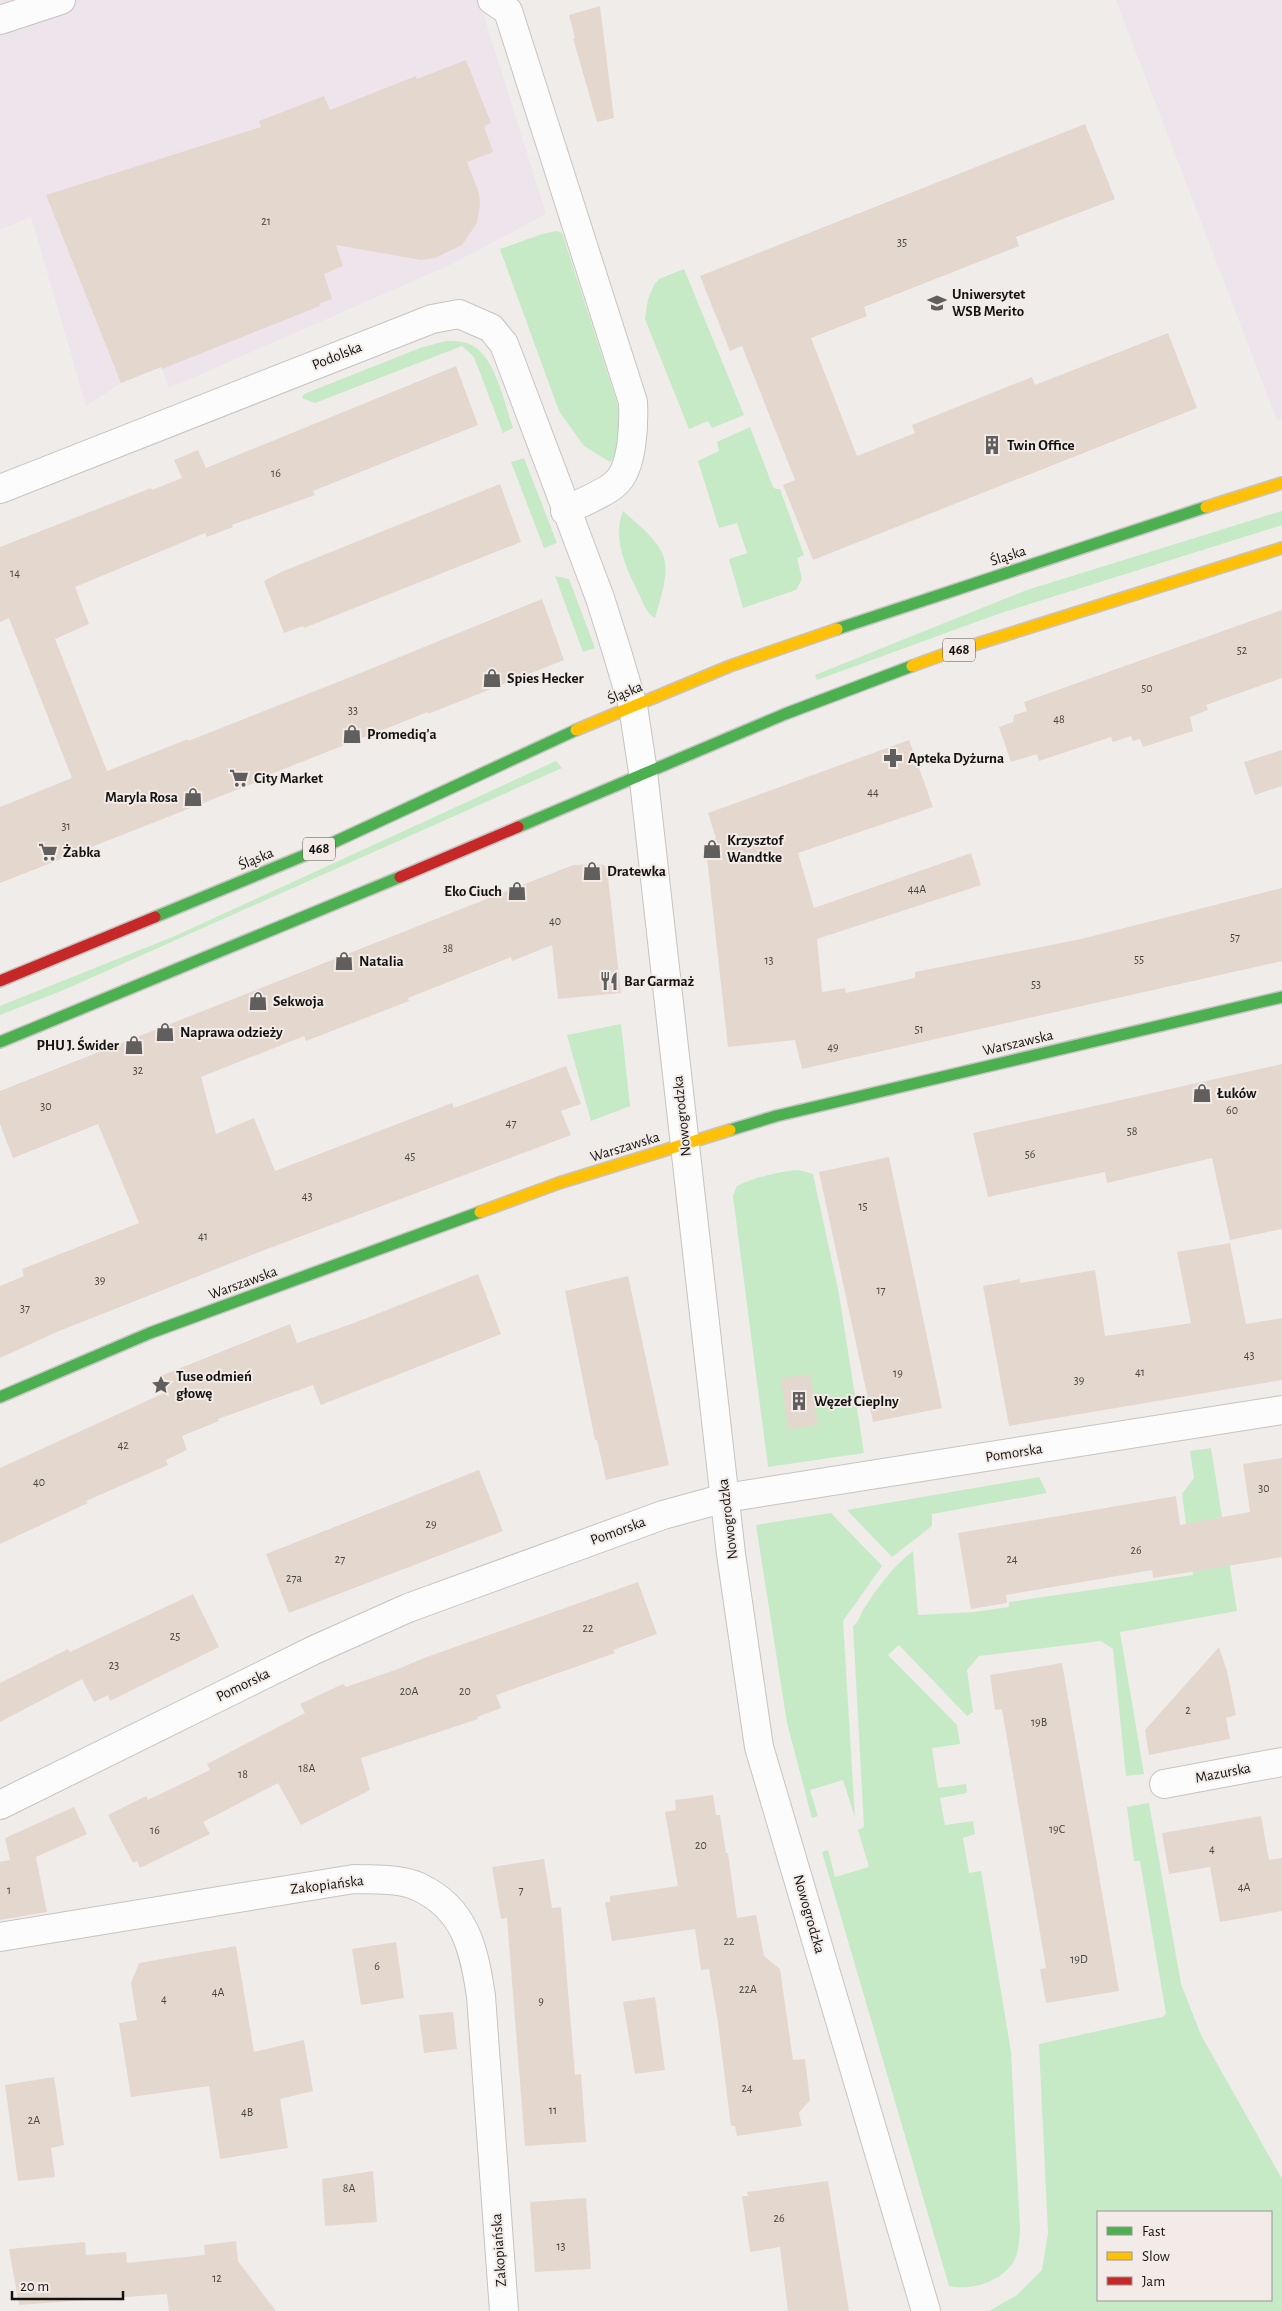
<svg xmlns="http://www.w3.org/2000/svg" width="1282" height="2311" font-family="'Alegreya Sans',sans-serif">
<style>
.commercial{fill:#eee4ec}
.green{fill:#c6eac6;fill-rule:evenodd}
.building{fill:#e4d8ce}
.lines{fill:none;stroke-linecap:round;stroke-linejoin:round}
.street-casing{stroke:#c6c4c2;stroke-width:30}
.fast-casing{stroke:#c6c4c2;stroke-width:14}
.slow-casing{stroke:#c6c4c2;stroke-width:14}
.jam-casing{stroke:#c6c4c2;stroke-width:14}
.street{stroke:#fdfcfc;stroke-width:28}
.fast{stroke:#4caf50;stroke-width:11}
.slow{stroke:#ffc107;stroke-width:11}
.jam{stroke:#c62828;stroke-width:11}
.labels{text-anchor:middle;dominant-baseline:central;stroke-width:4;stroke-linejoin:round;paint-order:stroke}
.number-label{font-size:12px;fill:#494440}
.shield{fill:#f2ebe7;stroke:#575451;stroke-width:1}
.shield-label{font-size:14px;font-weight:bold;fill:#151311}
.poi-label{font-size:15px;font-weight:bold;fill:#151311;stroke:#f2ebe7;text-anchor:start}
.street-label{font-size:15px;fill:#151311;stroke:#f2ebe7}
</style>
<rect width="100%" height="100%" fill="#efecea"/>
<g class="commercial">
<path d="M 0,0 L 479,0 L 546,214 L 454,263 L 183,382 L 169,387 L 161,367 L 121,383 L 86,406 L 31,217 L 0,229 Z"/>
<path d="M 1116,0 L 1282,0 L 1282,418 L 1277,420 Z"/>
</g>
<g class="green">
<path d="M 557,231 L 562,233 L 623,421 L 621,450 L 610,462 L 584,446 L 559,411 L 500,249 L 542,234 Z"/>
<path d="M 684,269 L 744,415 L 712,428 L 708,421 L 689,429 L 645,319 L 648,299 L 654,285 L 659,279 Z"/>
<path d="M 446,341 C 456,341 464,341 473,346 C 495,357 505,405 513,428 L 503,433 L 474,357 L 462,346 L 315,403 L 302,398 L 304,394 L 420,348 Z"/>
<path d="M 750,427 L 773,487 L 776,489 L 780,489 L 804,555 L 797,558 L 802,579 L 796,590 L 743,608 L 729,559 L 747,553 L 737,523 L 719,528 L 698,461 L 719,451 L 717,442 Z"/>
<path d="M 524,458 L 557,543 L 544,548 L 511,462 Z"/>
<path d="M 623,511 C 670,552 674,557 655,618 C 645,612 643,602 638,592 C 626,567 612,539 623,511 Z"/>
<path d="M 1282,511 L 1282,525 L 998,614 L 817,680 L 815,675 L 1027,590 Z"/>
<path d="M 555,576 L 569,579 L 595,648 L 583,652 Z"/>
<path d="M 556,761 L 562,768 L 66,989 L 0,1015 L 0,1006 L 175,936 Z"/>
<path d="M 621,1024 L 630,1106 L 591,1121 L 567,1035 Z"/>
<path d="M 798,1170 L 813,1174 L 839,1294 L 864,1453 L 768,1467 L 733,1196 L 737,1186 C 757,1177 776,1172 798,1170 Z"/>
<path d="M 1211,1448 L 1237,1611 L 1120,1632 L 1144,1774 L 1126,1776 L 1113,1649 L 1101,1641 L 979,1656 L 967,1670 L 973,1712 L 967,1716 L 899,1645 L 888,1655 L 957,1725 L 960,1744 L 932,1748 L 938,1788 L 966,1784 L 967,1793 L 940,1798 L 945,1825 L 973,1821 L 975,1834 L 963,1838 L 969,1873 L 981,1871 L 1011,2052 L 1020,2231 C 1019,2241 1019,2252 1014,2261 C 1002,2282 970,2291 949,2286 L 822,1852 L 828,1850 L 835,1877 L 869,1867 L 858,1830 L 864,1827 L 853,1626 C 860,1621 860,1614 865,1607 C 879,1586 893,1566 913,1551 L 918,1615 L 975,1612 L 1009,1607 L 1009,1602 L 1193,1575 L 1182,1494 L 1194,1478 L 1190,1451 Z"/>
<path d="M 1039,1477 L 1047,1493 L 932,1514 L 932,1526 L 892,1557 L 847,1510 Z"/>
<path d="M 831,1513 L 882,1566 L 843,1621 L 855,1818 L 843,1780 L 810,1790 L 818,1816 L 812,1818 L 787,1723 L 756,1525 Z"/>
<path d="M 1149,1803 L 1181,1984 L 1201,2035 L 1282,2179 L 1282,2311 L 989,2311 L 1017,2295 L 1042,2270 L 1048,2233 L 1039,2044 L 1162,2017 L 1166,2014 L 1140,1861 L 1134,1861 L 1127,1807 ZM 1271,2212 L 1271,2300 L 1098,2300 L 1098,2212 Z"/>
</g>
<g class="building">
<path d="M 600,6 L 614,118 L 597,122 L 573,38 L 575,38 L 569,15 Z"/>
<path d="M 466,60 L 491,123 L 484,126 L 493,152 L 467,162 L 479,193 L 480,204 L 477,223 L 462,245 L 435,258 L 421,260 L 336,245 L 343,266 L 324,274 L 332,299 L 319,304 L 320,306 L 162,369 L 161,367 L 121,383 L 46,195 L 261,127 L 259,121 L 324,96 L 330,110 L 416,76 L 417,79 Z"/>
<path d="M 1085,124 L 1115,199 L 1016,237 L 1019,246 L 864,307 L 867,316 L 811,338 L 857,456 L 915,433 L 912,425 L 1032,377 L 1035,385 L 1168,333 L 1197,408 L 813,560 L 783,485 L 795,480 L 742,346 L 730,351 L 700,276 Z"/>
<path d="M 456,366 L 478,425 L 313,491 L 315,495 L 232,525 L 233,527 L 207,537 L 205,533 L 75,587 L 89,624 L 55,639 L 107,771 L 188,739 L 188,741 L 353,676 L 542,599 L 564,660 L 428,714 L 428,712 L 266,776 L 267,778 L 0,883 L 0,807 L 72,778 L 9,618 L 0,622 L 0,547 L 151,488 L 152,490 L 182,478 L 174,460 L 198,450 L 206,468 Z"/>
<path d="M 500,484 L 521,542 L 304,628 L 303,626 L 284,633 L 264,581 L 281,572 Z"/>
<path d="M 1282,610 L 1282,678 L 1206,705 L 1208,710 L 1190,717 L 1193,731 L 1143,747 L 1140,739 L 1133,741 L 1131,736 L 1113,742 L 1111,737 L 1039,761 L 1037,754 L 1011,762 L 999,727 L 1013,722 L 1014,715 L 1027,711 L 1024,702 Z"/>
<path d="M 909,740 L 933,807 L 798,853 L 814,908 L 971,853 L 981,885 L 817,939 L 822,992 L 845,988 L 846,993 L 915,978 L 915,972 L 1081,939 L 1282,888 L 1282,961 L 802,1069 L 795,1040 L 728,1047 L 706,849 L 716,838 L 708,813 Z"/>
<path d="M 1282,750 L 1282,786 L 1255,795 L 1244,762 Z"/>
<path d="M 594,864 L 605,865 L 608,877 L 621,993 L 558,999 L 552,945 L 512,961 L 511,957 L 408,998 L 409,1001 L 306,1041 L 304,1036 L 201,1077 L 216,1134 L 254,1118 L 275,1171 L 452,1103 L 454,1108 L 566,1066 L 581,1104 L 561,1111 L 571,1135 L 267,1249 L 59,1331 L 0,1358 L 0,1286 L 24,1276 L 22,1269 L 139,1223 L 98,1124 L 13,1158 L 0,1124 L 0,1091 L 573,865 Z"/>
<path d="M 1282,1064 L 1282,1229 L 1230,1240 L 1212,1158 L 1107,1183 L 1105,1172 L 988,1197 L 973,1133 Z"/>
<path d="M 889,1157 L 942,1408 L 873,1422 L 819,1172 Z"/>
<path d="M 1230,1243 L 1246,1324 L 1282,1318 L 1282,1380 L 1009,1426 L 983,1286 L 1020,1279 L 1020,1283 L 1095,1270 L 1105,1336 L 1191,1323 L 1177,1252 Z"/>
<path d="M 478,1274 L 501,1334 L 321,1405 L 313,1385 L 218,1419 L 219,1421 L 182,1436 L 187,1450 L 166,1460 L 168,1465 L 86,1501 L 88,1503 L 0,1544 L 0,1468 L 164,1393 L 158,1377 L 290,1324 L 297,1343 L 354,1323 Z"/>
<path d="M 628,1276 L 669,1465 L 606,1480 L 597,1440 L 595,1440 L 565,1291 Z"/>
<path d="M 810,1374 L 818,1425 L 788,1429 L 781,1378 Z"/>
<path d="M 1282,1458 L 1282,1557 L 1153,1578 L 1152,1570 L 1006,1595 L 1007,1603 L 971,1609 L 958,1533 L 1176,1496 L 1180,1525 L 1250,1512 L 1243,1464 Z"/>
<path d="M 479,1470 L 503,1531 L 289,1613 L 266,1554 Z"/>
<path d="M 638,1582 L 657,1634 L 613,1650 L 615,1653 L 496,1695 L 501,1708 L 477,1717 L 478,1719 L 361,1758 L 370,1790 L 301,1825 L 278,1783 L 203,1822 L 210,1834 L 140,1868 L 137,1861 L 133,1863 L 108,1815 L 146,1796 L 148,1800 L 210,1770 L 207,1764 L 305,1713 L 300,1704 L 343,1684 L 346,1687 L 398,1669 L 424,1658 Z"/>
<path d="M 193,1594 L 219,1647 L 110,1701 L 108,1695 L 94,1702 L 82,1679 L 0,1722 L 0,1683 L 68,1649 L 70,1652 Z"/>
<path d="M 1219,1647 L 1227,1671 L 1236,1715 L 1226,1718 L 1230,1739 L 1149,1755 L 1145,1730 Z"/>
<path d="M 1062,1663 L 1119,1991 L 1046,2003 L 1040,1969 L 1046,1968 L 1002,1709 L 995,1710 L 990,1675 Z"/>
<path d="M 713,1795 L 716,1815 L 720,1815 L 726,1853 L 728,1853 L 737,1918 L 756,1915 L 764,1956 L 780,1969 L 793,2060 L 805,2059 L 810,2100 L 799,2113 L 802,2126 L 737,2136 L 735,2126 L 731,2126 L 718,2023 L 709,1969 L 701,1970 L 695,1929 L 612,1941 L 605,1902 L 610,1902 L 610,1896 L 678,1886 L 665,1812 L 676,1810 L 675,1800 Z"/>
<path d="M 74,1807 L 87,1834 L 36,1857 L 47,1912 L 0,1920 L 0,1862 L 10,1860 L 5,1838 Z"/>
<path d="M 1261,1816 L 1269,1860 L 1282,1858 L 1282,1911 L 1220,1922 L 1210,1867 L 1169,1874 L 1162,1833 Z"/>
<path d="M 544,1859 L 552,1908 L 561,1907 L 575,2075 L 581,2074 L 586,2142 L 525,2146 L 507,1918 L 501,1919 L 492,1867 Z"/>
<path d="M 396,1942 L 404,1998 L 361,2005 L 352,1949 Z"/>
<path d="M 236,1946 L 254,2052 L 304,2040 L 313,2091 L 280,2099 L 288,2148 L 220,2159 L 209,2086 L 131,2097 L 119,2023 L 137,2020 L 131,1983 L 139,1963 Z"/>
<path d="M 655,1997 L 665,2070 L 635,2074 L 623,2002 Z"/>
<path d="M 453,2012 L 457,2049 L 424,2053 L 419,2015 Z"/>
<path d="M 54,2077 L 64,2145 L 51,2148 L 55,2177 L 18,2181 L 5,2085 Z"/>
<path d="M 373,2171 L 377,2222 L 325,2226 L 322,2179 Z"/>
<path d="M 828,2181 L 849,2311 L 788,2311 L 780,2247 L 750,2252 L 742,2196 L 748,2196 L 747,2192 Z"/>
<path d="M 586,2198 L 591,2269 L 535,2272 L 530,2202 Z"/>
<path d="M 236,2241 L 238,2261 L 276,2311 L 169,2311 L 167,2294 L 19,2305 L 9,2249 L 85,2242 L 86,2255 L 126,2252 L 127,2263 L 205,2255 L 204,2245 Z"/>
</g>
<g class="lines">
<g class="street-casing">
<g id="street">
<path d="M 492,0 L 508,11 L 633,402 C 634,423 633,468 616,483 C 606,493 578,504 565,511"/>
<path d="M 0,20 L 61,0"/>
<path d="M 0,489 L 432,319 L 459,314 L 491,328 L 504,344 L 600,598 L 617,652 L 633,706 L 643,772 L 731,1554 L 759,1747 L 926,2311"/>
<path d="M 1164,1784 L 1282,1762"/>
<path d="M 0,1805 L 314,1650 L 408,1608 L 663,1515 L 725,1498 L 1282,1410"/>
<path d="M 0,1937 L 354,1879 C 375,1880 400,1878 419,1887 C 466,1909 474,1950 481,1996 L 504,2311"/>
</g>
</g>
<g class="fast-casing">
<g id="fast">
<path d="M 837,629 L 1206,507"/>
<path d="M 518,827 L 785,714 L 912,666"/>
<path d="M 155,917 L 315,851 L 576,730"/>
<path d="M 0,1042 L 400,877"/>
<path d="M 730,1130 L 776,1116 L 1282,997"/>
<path d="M 0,1397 L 150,1333 L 480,1212"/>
</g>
</g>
<g class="slow-casing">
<g id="slow">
<path d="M 1206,507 L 1282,483"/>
<path d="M 912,666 L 945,654 L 1282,548"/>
<path d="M 576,730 L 730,666 L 837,629"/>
<path d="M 480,1212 L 559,1183 L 730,1130"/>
</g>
</g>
<g class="jam-casing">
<g id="jam">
<path d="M 400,877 L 518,827"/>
<path d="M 0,981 L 155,917"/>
</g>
</g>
<use href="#street" class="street"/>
<use href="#fast" class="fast"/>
<use href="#slow" class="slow"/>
<use href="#jam" class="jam"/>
</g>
<defs>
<g id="university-bare" transform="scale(1.5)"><path d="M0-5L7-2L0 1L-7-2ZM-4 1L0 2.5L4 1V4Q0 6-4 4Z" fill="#615f5d" stroke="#f2ebe7" stroke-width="2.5" paint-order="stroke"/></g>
<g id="building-bare" transform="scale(1.5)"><path d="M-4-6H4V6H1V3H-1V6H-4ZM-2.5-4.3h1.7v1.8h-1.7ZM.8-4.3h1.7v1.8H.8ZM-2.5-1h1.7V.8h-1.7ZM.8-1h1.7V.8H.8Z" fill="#615f5d" stroke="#f2ebe7" stroke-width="2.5" paint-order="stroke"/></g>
<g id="shop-bare" transform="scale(1.5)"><path d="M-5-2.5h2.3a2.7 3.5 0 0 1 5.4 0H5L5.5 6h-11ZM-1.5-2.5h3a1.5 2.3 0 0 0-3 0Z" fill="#615f5d" stroke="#f2ebe7" stroke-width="2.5" paint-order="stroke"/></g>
<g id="pharmacy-bare" transform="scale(1.5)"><path d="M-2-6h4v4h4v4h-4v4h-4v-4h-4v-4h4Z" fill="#615f5d" stroke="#f2ebe7" stroke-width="2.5" paint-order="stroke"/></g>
<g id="supermarket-bare" transform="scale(1.5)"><path d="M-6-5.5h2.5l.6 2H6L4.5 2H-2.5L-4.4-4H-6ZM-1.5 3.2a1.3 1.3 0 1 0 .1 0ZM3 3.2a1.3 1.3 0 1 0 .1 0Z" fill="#615f5d" stroke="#f2ebe7" stroke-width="2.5" paint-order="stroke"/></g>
<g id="restaurant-bare" transform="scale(1.5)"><path d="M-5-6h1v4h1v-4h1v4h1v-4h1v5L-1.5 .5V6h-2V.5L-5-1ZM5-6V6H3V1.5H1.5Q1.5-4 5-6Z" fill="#615f5d" stroke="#f2ebe7" stroke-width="2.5" paint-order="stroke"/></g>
<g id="sight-bare" transform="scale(1.5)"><path d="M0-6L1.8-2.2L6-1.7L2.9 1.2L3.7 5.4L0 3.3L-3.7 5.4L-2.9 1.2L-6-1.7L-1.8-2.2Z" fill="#615f5d" stroke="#f2ebe7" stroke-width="2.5" paint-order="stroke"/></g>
</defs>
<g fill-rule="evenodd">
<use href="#university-bare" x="937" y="303"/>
<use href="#building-bare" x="992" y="445"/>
<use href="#shop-bare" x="492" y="678"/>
<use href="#shop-bare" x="352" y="734"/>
<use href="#pharmacy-bare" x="893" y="758"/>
<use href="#supermarket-bare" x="239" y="778"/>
<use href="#shop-bare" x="193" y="797"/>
<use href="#shop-bare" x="712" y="849"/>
<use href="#supermarket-bare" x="48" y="852"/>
<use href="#shop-bare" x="592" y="871"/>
<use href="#shop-bare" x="517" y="891"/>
<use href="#shop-bare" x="344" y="961"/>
<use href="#restaurant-bare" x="609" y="981"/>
<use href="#shop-bare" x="258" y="1001"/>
<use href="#shop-bare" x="165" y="1032"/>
<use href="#shop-bare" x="134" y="1045"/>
<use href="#shop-bare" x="1202" y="1093"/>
<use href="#sight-bare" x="161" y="1385"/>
<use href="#building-bare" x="799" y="1401"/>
</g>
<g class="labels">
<g class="number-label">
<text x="266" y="221">21</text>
<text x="902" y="242">35</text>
<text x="276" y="473">16</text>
<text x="15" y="573">14</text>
<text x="1242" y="650">52</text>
<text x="1147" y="688">50</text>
<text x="353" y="710">33</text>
<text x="1059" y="719">48</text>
<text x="873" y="792">44</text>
<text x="66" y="826">31</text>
<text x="917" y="889">44A</text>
<text x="555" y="921">40</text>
<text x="1235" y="937">57</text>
<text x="448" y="948">38</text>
<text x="1139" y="959">55</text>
<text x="769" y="960">13</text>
<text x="1036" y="984">53</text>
<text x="919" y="1029">51</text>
<text x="833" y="1047">49</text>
<text x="138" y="1070">32</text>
<text x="46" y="1106">30</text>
<text x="1232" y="1110">60</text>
<text x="511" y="1123">47</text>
<text x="1132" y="1131">58</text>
<text x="1030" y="1154">56</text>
<text x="410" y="1156">45</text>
<text x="307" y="1196">43</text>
<text x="863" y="1206">15</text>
<text x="203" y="1236">41</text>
<text x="100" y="1280">39</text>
<text x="881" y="1290">17</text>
<text x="25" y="1308">37</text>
<text x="1249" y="1355">43</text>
<text x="1140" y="1372">41</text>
<text x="898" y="1373">19</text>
<text x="1079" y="1380">39</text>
<text x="123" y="1445">42</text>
<text x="39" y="1482">40</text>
<text x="1264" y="1488">30</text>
<text x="431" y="1524">29</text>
<text x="1136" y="1550">26</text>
<text x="340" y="1559">27</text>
<text x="1012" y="1559">24</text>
<text x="294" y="1578">27a</text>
<text x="588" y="1628">22</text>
<text x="175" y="1636">25</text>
<text x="114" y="1665">23</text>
<text x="409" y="1691">20A</text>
<text x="465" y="1691">20</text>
<text x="1188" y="1710">2</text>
<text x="1039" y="1722">19B</text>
<text x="307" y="1768">18A</text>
<text x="243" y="1774">18</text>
<text x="1057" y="1829">19C</text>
<text x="155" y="1830">16</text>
<text x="701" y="1845">20</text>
<text x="1212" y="1849">4</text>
<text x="1244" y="1887">4A</text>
<text x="9" y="1890">1</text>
<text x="521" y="1890">7</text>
<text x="729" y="1941">22</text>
<text x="1079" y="1959">19D</text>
<text x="377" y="1966">6</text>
<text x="748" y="1989">22A</text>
<text x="218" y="1992">4A</text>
<text x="164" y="1999">4</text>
<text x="541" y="2001">9</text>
<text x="747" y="2088">24</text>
<text x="553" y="2110">11</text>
<text x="247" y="2112">4B</text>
<text x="34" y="2120">2A</text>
<text x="349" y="2188">8A</text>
<text x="779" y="2218">26</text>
<text x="561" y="2246">13</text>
<text x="217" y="2278">12</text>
</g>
<g class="shield">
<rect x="943" y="638.5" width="32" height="23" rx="4"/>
<rect x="303" y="837.5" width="32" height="23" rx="4"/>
</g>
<g class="shield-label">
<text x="959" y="650">468</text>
<text x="319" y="849">468</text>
</g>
<g class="poi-label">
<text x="952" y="294">Uniwersytet<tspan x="952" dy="17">WSB Merito</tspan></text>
<text x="1007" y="445">Twin Office</text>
<text x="507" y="678">Spies Hecker</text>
<text x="367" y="734">Promediq'a</text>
<text x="908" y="758">Apteka Dyżurna</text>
<text x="254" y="778">City Market</text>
<text x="178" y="797" text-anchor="end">Maryla Rosa</text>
<text x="727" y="840">Krzysztof<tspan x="727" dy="17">Wandtke</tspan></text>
<text x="63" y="852">Żabka</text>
<text x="607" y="871">Dratewka</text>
<text x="502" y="891" text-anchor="end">Eko Ciuch</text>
<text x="359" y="961">Natalia</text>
<text x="624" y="981">Bar Garmaż</text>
<text x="273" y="1001">Sekwoja</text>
<text x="180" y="1032">Naprawa odzieży</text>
<text x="119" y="1045" text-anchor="end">PHU J. Świder</text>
<text x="1217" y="1093">Łuków</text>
<text x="176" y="1376">Tuse odmień<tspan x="176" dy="17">głowę</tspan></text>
<text x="814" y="1401">Węzeł Cieplny</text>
</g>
<g class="street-label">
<text transform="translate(337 356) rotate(-22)">Podolska</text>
<text transform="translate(1008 556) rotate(-18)">Śląska</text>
<text transform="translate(625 693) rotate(-23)">Śląska</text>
<text transform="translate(256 859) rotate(-23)">Śląska</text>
<text transform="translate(1018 1043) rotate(-13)">Warszawska</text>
<text transform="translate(682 1116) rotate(-96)">Nowogrodzka</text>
<text transform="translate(625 1147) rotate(-17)">Warszawska</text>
<text transform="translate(243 1283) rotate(-20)">Warszawska</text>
<text transform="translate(1014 1453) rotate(-9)">Pomorska</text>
<text transform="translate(728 1519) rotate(-97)">Nowogrodzka</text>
<text transform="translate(618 1531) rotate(-20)">Pomorska</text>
<text transform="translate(243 1685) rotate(-26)">Pomorska</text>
<text transform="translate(1223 1773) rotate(-11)">Mazurska</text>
<text transform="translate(327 1885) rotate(-7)">Zakopiańska</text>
<text transform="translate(809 1914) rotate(74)">Nowogrodzka</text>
<text transform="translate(499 2250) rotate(-94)">Zakopiańska</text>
</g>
</g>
<rect x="1097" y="2211" width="175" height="90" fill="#f2ebe7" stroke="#9a9591"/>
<rect x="1107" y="2227" width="25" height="8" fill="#4caf50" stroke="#9a9591"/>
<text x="1142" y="2236" font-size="15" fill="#151311">Fast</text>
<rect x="1107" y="2252" width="25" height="8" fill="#ffc107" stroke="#9a9591"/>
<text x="1142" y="2261" font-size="15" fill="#151311">Slow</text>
<rect x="1107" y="2277" width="25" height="8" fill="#c62828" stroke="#9a9591"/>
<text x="1142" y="2286" font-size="15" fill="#151311">Jam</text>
<path d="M12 2291v8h111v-8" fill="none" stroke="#151311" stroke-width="2.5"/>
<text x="20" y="2291" font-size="15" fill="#151311" stroke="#f2ebe7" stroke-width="4" paint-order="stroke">20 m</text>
</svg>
